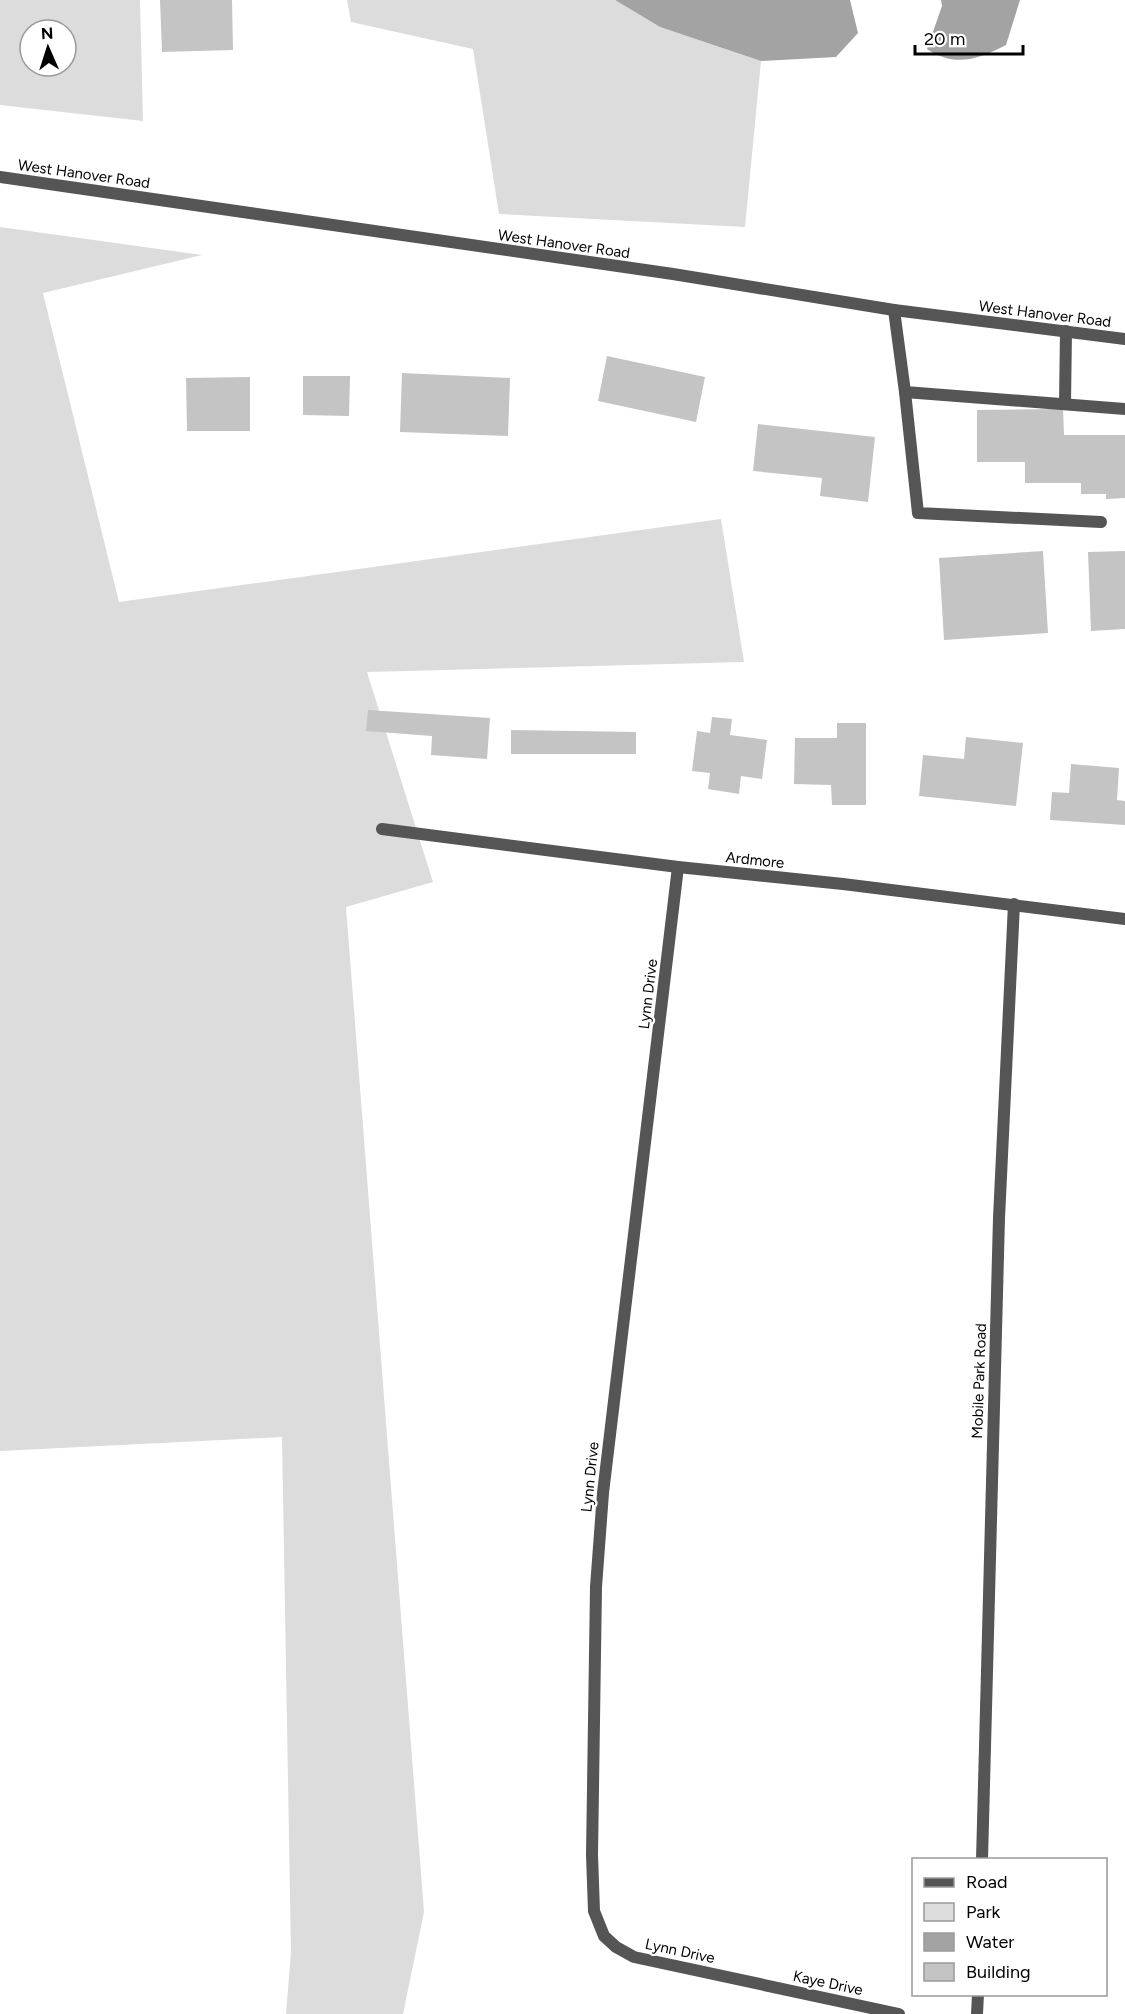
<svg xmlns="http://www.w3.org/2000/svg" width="1125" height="2014" font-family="Figtree,sans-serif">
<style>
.green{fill:#dcdcdc;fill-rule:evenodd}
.water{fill:#a3a3a3}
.building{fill:#c4c4c4}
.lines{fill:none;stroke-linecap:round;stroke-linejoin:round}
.service{stroke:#555;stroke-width:12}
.minor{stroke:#555;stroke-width:12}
.tertiary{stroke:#555;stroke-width:12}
.labels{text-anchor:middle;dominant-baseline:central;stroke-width:4.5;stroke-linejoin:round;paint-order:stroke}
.street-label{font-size:15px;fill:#000;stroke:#fff}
</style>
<rect width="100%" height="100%" fill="#fff"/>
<g class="green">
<path d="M 0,0 L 140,0 L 143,121 L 0,105 ZM 30,30 L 66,30 L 66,66 L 30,66 Z"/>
<path d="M 347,0 L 615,0 L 660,27 L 761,61 L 745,227 L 499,214 L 473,49 L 351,22 Z"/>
<path d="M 0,227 L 202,255 L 43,293 L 119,602 L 721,519 L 744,662 L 367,672 L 433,882 L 346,907 L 424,1912 L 403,2014 L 286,2014 L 291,1952 L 282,1437 L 0,1451 Z"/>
</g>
<g class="water">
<path d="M 615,0 L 850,0 L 858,33 L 836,57 L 761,61 L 660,27 Z"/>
<path d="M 941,0 L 1020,0 L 1006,45 C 979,59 955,68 927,49 L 942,6 Z"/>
</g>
<g class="building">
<path d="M 160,0 L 232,0 L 233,50 L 162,52 Z"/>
<path d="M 607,356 L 705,377 L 696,422 L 598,401 Z"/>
<path d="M 402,373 L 510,378 L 508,436 L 400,432 Z"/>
<path d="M 303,376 L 350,376 L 349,416 L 303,415 Z"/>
<path d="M 250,377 L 250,431 L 187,431 L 186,378 Z"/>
<path d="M 1063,409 L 1064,435 L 1125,435 L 1125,498 L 1106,499 L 1106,494 L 1081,494 L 1081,483 L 1025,483 L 1025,462 L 977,462 L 977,410 Z"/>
<path d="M 758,424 L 875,437 L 868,502 L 820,496 L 822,478 L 753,471 Z"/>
<path d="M 1043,551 L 1048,633 L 944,640 L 939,558 Z"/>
<path d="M 1125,551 L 1125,629 L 1091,631 L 1088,552 Z"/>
<path d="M 368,710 L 490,718 L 487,759 L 431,755 L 432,736 L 366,731 Z"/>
<path d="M 712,717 L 732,719 L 730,735 L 767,740 L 762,779 L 741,776 L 739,794 L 708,789 L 710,773 L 692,771 L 697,731 L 710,733 Z"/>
<path d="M 837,723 L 866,723 L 866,805 L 832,805 L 831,785 L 794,784 L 795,738 L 837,738 Z"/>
<path d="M 511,730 L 636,732 L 636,754 L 511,754 Z"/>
<path d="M 966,737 L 1023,743 L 1016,806 L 919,796 L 923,755 L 964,759 Z"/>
<path d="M 1071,764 L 1119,768 L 1117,800 L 1125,801 L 1125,825 L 1050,820 L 1052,792 L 1069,793 Z"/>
</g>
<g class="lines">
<g class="service">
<path d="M 894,310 L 905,392 L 1125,409"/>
<path d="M 905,392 L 918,513 L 1101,522"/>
<path d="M 1065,403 L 1066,331"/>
</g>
<g class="minor">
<path d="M 382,829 L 678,867 L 843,884 L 1125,919"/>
<path d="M 678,867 L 603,1493 L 596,1587 L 592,1855 L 594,1911 L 604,1936 L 616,1947 L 634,1957 L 899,2014"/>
<path d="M 982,1860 L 999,1218 L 1014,904"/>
<path d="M 977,2014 L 978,1994"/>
</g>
<path class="tertiary" d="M 0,177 L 673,274 L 894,310 L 1125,339"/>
</g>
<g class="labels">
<g class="street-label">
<text transform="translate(84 174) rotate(8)">West Hanover Road</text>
<text transform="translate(564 244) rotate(8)">West Hanover Road</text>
<text transform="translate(1045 314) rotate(7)">West Hanover Road</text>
<text transform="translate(755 860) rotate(6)">Ardmore</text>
<text transform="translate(648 994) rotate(-83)">Lynn Drive</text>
<text transform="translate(979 1381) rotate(-88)">Mobile Park Road</text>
<text transform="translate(590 1477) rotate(-84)">Lynn Drive</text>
<text transform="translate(680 1951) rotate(12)">Lynn Drive</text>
<text transform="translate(828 1983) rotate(12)">Kaye Drive</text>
</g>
</g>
<rect x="912" y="1858" width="195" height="138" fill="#ffffff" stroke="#999999" stroke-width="1.5"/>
<rect x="924" y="1878" width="30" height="9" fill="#555555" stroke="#999999" stroke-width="1.5"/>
<text x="966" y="1888" font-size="18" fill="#000000">Road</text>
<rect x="924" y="1903" width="30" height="18" fill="#dcdcdc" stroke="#999999" stroke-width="1.5"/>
<text x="966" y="1918" font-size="18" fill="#000000">Park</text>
<rect x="924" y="1933" width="30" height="18" fill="#a3a3a3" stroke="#999999" stroke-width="1.5"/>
<text x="966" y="1948" font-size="18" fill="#000000">Water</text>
<rect x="924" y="1963" width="30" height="18" fill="#c4c4c4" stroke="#999999" stroke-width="1.5"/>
<text x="966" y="1978" font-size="18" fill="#000000">Building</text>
<g transform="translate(48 48) rotate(357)"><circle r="28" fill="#ffffff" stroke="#999999" stroke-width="1.5"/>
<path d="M0-4.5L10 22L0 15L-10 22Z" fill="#000000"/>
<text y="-9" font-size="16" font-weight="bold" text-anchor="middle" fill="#000000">N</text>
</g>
<path d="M915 45v9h108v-9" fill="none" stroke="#000000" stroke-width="3"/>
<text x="924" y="45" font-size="18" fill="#000000" stroke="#ffffff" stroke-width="4.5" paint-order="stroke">20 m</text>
</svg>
